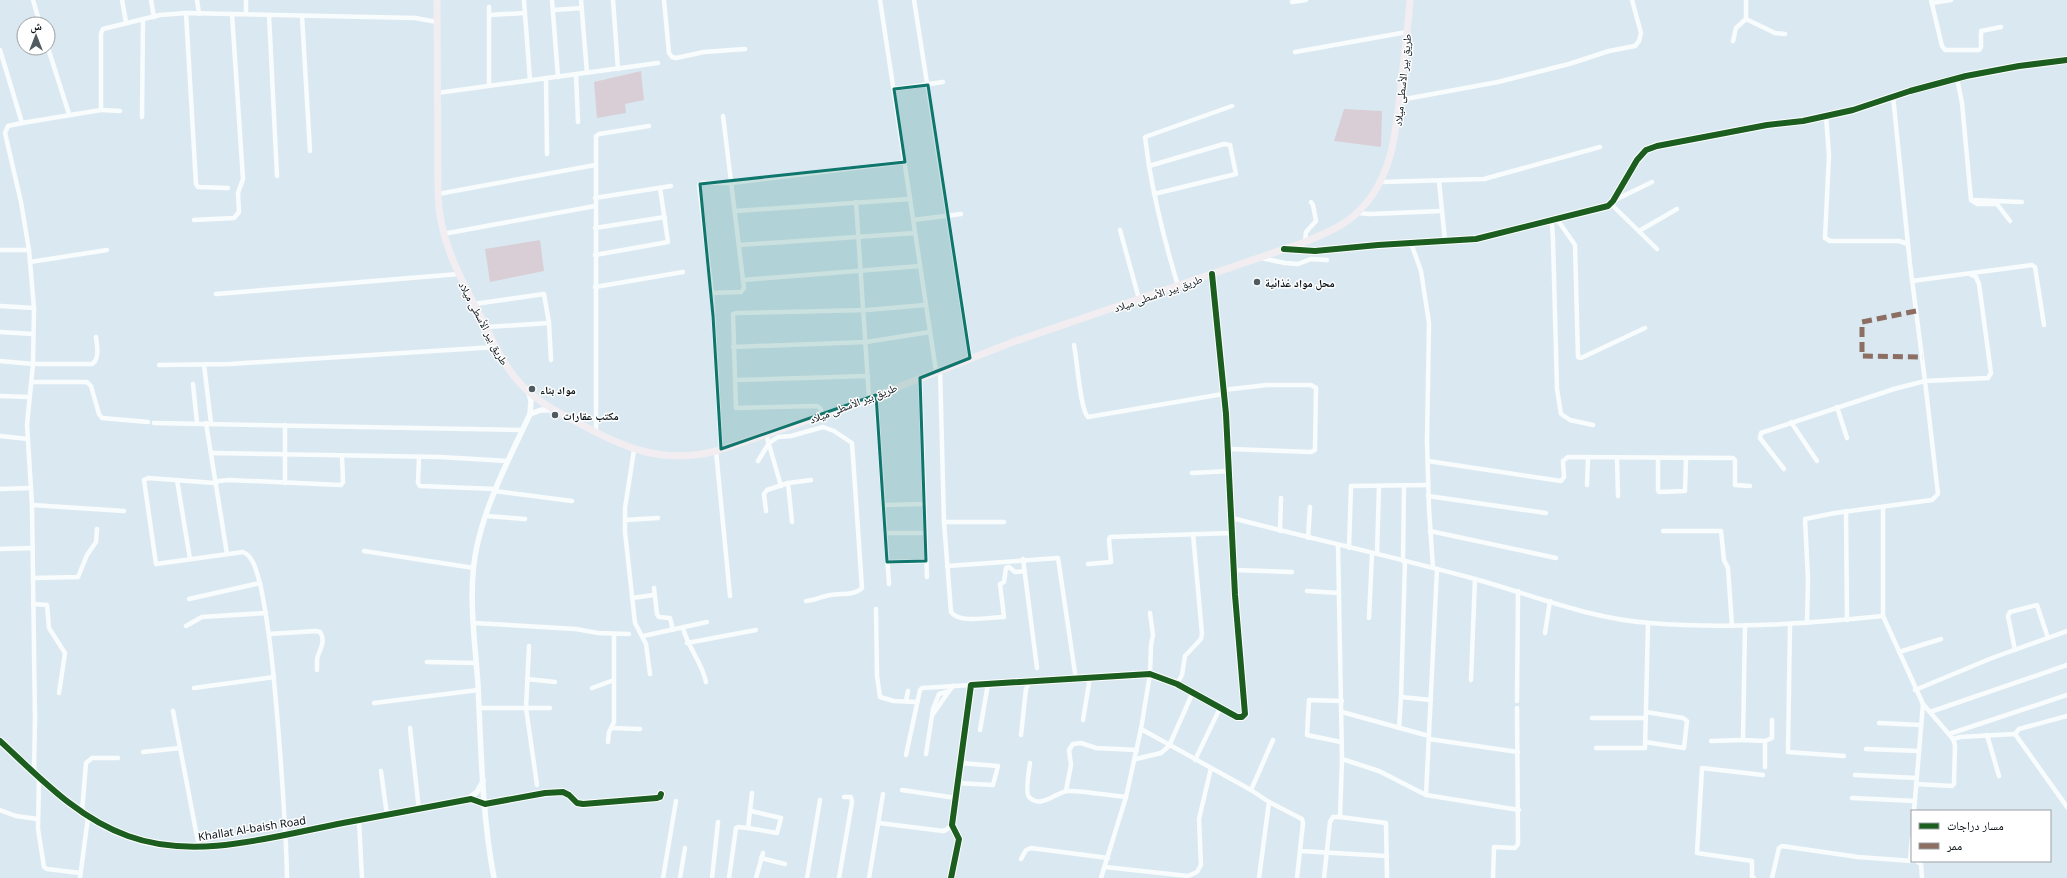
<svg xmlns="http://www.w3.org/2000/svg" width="2067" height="878" font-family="'Noto Sans','Noto Naskh Arabic',sans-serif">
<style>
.green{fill:#d9ced6}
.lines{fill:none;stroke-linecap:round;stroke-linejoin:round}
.minor{stroke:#f9fcfd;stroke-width:4.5}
.tertiary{stroke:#f9fcfd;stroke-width:5.5}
.primary{stroke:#f2edf0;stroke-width:7}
.quiet{stroke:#8d6e63;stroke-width:5;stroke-dasharray:10 5;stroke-linecap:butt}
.cycleway-casing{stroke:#fff;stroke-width:8}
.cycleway{stroke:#1b5e20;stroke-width:6}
.marked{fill:#0f766e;fill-opacity:0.2;stroke:#0f766e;stroke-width:3;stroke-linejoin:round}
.poi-dot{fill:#505b61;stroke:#fff;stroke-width:1.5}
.labels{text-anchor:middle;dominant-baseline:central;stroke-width:3;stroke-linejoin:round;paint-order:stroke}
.street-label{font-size:11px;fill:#060f14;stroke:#fff}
.poi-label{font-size:11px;font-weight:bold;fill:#060f14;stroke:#fff;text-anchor:start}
</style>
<rect width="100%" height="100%" fill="#dae9f1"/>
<g class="green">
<path d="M 641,71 L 644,100 L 625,104 L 626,113 L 597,118 L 594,82 Z"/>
<path d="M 1344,109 L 1382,111 L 1381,147 L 1334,141 Z"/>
<path d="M 540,240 L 544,271 L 490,282 L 485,249 Z"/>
</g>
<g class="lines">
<g class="minor">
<path d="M 33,0 L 40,24"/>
<path d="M 122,0 L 126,22"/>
<path d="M 151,0 L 154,17"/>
<path d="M 197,0 L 199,14"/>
<path d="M 552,0 L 558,77"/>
<path d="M 581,0 L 587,73"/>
<path d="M 613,0 L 618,69"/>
<path d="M 664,0 L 669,53 L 672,57 L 676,58 L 704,52 L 745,49"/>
<path d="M 880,0 L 936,371"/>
<path d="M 914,0 L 970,358"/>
<path d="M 1931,0 L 1942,46 L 1945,50 L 1979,50 L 1981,47 L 1981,31 L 2001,27"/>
<path d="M 524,1 L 530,80"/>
<path d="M 1292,2 L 1306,0"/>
<path d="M 1932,3 L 1951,0"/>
<path d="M 489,7 L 489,86"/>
<path d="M 553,10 L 582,8"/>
<path d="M 186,13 L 196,184 L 198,187 L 228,188"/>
<path d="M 246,14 L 246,0"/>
<path d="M 269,15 L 277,176"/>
<path d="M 489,15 L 525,13"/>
<path d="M 302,16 L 310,151"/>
<path d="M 1746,19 L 1775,33 L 1785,34"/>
<path d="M 1733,41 L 1736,28 L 1746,19 L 1746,0"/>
<path d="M 48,48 L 69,114"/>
<path d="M 0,50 L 22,123 L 101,110"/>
<path d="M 1295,52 L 1407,32"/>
<path d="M 576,74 L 578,122"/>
<path d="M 546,78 L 547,154"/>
<path d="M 1957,78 L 1962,103 L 1971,200 L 1977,204 L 1997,204 L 2010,221"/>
<path d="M 894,89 L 943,82"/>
<path d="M 437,93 L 658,63"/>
<path d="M 1400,100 L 1498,82 L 1569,64 L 1609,51 L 1635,46 L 1639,41 L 1641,33 L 1632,0"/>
<path d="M 120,111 L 101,110 L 101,33 L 103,29 L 160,15 L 186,13 L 232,14"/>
<path d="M 1826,116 L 1829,155 L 1825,238 L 1830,241 L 1899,241 L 1908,244"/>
<path d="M 142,117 L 143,19"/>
<path d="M 22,123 L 8,126 L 5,133 L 21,202 L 29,250 L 34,308 L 33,364 L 27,425 L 32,505 L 35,719 L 34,773"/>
<path d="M 1149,166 L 1145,137 L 1232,106"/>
<path d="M 1439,181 L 1445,241"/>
<path d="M 1381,182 L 1484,179 L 1600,147"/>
<path d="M 438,194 L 595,165"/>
<path d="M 1154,194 L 1236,174 L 1230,145 L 1224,144 L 1149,166 C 1156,207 1166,246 1178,286"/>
<path d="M 595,198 L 671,186"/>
<path d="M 1971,200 L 2022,202"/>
<path d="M 1613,201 L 1652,182"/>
<path d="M 856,202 L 869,398"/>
<path d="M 1611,204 L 1657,249"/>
<path d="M 735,211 L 910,199"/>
<path d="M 1358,213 L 1370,214 L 1442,211"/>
<path d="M 1557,219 L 1575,245 L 1578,357 L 1581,358 L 1645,328"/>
<path d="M 194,220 L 234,218 L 239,212 L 238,193 L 243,179 L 232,14 L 415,18 L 437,22"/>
<path d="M 913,220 L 961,214"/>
<path d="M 1549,221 L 1552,225 L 1553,239 L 1557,389 L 1561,414 L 1570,420 L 1593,425"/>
<path d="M 595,228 L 665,217"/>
<path d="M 1120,230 L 1139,299"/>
<path d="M 1639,231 L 1677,209"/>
<path d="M 443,234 L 595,206"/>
<path d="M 1305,242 L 1306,232 L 1316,221 L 1313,205 L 1311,202"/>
<path d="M 1411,243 L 1421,271 L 1429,323 L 1427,441 L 1429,509 L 1433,568"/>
<path d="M 739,245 L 915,233"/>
<path d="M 1288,249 L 1315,251 L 1378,245 L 1476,239 L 1608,206 L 1613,201 L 1637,160 L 1646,150 L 1657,146 L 1767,125 L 1803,121 L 1853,110 L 1910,91 L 1966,76 L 2019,66 L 2067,60"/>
<path d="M 0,250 L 29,250"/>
<path d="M 595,255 L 668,242 L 660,188"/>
<path d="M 1261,258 L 1285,263 L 1298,264 L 1311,259 L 1327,260"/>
<path d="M 30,262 L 107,250"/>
<path d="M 743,280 L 920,266"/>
<path d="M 1912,281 L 2032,265 L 2035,267 L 2044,325"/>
<path d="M 595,287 L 683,272"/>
<path d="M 712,293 L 741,292 L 744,288 L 723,116"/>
<path d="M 216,294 L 459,274"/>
<path d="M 474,304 L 544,294 L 549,323 L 551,360"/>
<path d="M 0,306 L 34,308"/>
<path d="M 487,327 L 549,323"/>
<path d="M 0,332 L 33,334"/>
<path d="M 1074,345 C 1077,358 1080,410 1088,417 L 1223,394"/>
<path d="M 733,347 L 866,342 L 930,332"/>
<path d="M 0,361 L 33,364 L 92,364 C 100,359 97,345 96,337"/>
<path d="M 159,365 L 230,364 L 496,347"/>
<path d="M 204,365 L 211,423"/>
<path d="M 940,369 L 944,522 L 951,612 C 959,624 990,617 1004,617 L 1000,584 L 1004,582 L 1006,568 L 1009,567 L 1015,572 L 1025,571"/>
<path d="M 920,378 L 927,577"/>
<path d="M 735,380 L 868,376"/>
<path d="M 31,382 L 87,382 L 91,386 L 99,414 L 102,418 L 148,422"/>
<path d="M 193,384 L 197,423"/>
<path d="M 1223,390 L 1267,385 L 1311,385 L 1316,388 L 1315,450 L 1311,452 L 1228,449"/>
<path d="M 876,395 L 889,584"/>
<path d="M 0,396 L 29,397"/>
<path d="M 1837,407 L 1847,438"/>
<path d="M 823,415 L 820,408 L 817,406 L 736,408 L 733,314 L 737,313 L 867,310 L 925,305"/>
<path d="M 1791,422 L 1817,461"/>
<path d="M 154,423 L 522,430"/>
<path d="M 206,423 L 227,554"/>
<path d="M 596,433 L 596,136 L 599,134 L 649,126"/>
<path d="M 766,434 L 781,486"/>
<path d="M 0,436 L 28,439"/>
<path d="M 721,449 L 712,293 L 699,185 L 702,183 L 731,183 L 905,162"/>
<path d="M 634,450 L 625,508 L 625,532 L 635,623 L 646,644 L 650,674"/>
<path d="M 716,451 L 730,596"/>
<path d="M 211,453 L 440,457 L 508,461"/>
<path d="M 419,457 L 418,483 L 420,486 L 496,489"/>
<path d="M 1617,458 L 1618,496"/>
<path d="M 1658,458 L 1658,490 L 1659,492 L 1685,491 L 1686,459"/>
<path d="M 758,461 L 769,443 L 778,437 L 791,436 L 823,427 L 834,431 L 852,443 L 862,588 C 854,596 841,593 831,595 C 823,596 815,600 806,601"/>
<path d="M 1428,461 L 1561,481 L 1564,477 L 1563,461 L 1568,457 L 1733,458 L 1735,460 L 1735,485 L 1750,486"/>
<path d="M 1784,469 L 1760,438 L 1761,433 L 1894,389 L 1925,381 L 1910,264 L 1893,96"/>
<path d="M 1192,473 L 1230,471"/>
<path d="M 177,480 L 190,559"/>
<path d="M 285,483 L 285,425"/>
<path d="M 788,483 L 792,522"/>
<path d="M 1587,485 L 1588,458"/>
<path d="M 0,489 L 31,488"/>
<path d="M 495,491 L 572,501"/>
<path d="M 1428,496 L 1546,513"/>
<path d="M 32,505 L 124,511"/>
<path d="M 884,505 L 924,504"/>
<path d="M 1883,508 L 1883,616 L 1923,704 L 1914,811"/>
<path d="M 766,511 L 764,494 L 767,490 L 788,483 L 811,480"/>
<path d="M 1846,511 L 1847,620"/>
<path d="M 486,516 L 525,519"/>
<path d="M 1232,518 C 1313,539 1395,557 1475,579 C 1532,595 1590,619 1650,623 C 1727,629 1805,624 1883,616"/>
<path d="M 625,520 L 658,518"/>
<path d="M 944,522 L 1004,522"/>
<path d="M 1280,531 L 1281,498"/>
<path d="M 1430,531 L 1556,558"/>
<path d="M 1663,531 L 1721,531 L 1724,560 L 1728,568 L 1732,626"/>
<path d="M 885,533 L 925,533"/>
<path d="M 1308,538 L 1310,507"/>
<path d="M 1338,545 L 1342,759 L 1379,771 L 1426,795 L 1519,810"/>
<path d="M 1349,548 L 1351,486 L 1428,485"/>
<path d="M 0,549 L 33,548"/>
<path d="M 364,551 L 474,568"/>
<path d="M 1377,554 L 1379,486"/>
<path d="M 1023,559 L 1037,668"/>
<path d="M 1403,561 L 1404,486"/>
<path d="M 1405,561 L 1401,697 L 1431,700"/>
<path d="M 887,562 L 926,561"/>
<path d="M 1088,564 L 1111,562 L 1109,540 L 1110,537 L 1232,533"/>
<path d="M 947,566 L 1058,558 L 1075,673"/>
<path d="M 1234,570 L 1292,572"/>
<path d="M 34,578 L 78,577 L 87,555 L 96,542 L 97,529"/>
<path d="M 260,583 C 270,630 274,678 278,726 C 282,776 286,827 287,878"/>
<path d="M 654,588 L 657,614 L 659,617 L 670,618 L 673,630"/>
<path d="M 1307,591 L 1339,593"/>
<path d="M 632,598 L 654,595"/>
<path d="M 189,599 L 260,583 C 257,574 254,556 243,552 L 156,564 L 144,480 L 148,478 L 215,483 L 219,481 L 229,480 L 341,485 L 343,482 L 342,456"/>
<path d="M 33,604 L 47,605 L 49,628 L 65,653 L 59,693"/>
<path d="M 876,609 L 877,676 L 880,697 L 894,701 L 916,702"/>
<path d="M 1150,613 L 1153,635 L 1151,645 L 1150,674 L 1141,729 L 1251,790 L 1269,802 L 1302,819 L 1303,823 L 1297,878"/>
<path d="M 1369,618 L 1372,554"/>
<path d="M 474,623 L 576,629 L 598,633 L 629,634"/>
<path d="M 1807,623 L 1808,580 L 1805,519 L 1835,513 L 1932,500 L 1938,494 L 1925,381 L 1988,378 L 1991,373 L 1979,284 L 1976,277 L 1970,274"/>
<path d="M 1790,624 L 1788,752 L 1844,756"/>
<path d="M 1745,625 L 1743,740 L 1765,741 L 1765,767"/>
<path d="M 186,626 L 202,617 L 266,613"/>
<path d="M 683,628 C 688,648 702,662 706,682"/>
<path d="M 1545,633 L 1550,601"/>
<path d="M 269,634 L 316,631 L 320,632 C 327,642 318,651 317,660 C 317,663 317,667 317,670"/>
<path d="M 643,636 L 707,622"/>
<path d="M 687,643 L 756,630"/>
<path d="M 529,646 L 526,708 L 537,785"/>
<path d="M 2015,650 L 2008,616 L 2010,612 L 2037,605 L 2048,638"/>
<path d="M 1899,652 L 1941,639"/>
<path d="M 427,662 L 476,663"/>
<path d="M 527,679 L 555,682"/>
<path d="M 1471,680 L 1475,579"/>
<path d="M 1177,684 L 1182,675 L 1185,656 L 1201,639 L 1202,634 L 1193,534"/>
<path d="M 194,688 L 274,677"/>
<path d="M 592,688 L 614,680"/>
<path d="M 1915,690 L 1992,658 L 2067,631"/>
<path d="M 906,701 L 908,691"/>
<path d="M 1517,701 L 1518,591"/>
<path d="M 374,703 L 478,690"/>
<path d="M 479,708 L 550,708"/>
<path d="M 173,711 L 199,847"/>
<path d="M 1342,712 L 1429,736"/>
<path d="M 1930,712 L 2067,665"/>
<path d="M 933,714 L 949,691"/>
<path d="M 1592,718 L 1646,718"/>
<path d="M 1083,720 L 1090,677"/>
<path d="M 1879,723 L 1921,725"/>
<path d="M 410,728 L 419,810"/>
<path d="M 612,728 L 640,729"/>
<path d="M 1399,728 L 1401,697"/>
<path d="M 980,730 L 988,684"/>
<path d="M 1949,734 L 2067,695"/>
<path d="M 2015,734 L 2019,729 L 2067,716"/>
<path d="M 1021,735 L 1026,689 L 1030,681"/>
<path d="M 1987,735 L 1999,776"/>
<path d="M 1429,739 L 1518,752"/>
<path d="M 1953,739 L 1960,737 L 2015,734 L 2067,807"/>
<path d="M 1711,741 L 1743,740"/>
<path d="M 1765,741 L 1772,738 L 1772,720"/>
<path d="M 608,742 L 609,732 L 614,722 L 614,634"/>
<path d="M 1341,742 L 1307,735 L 1309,700 L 1342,701"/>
<path d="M 1645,742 L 1684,748 L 1687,721 L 1683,718 L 1646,712"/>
<path d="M 1596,748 L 1645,748 L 1648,623"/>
<path d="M 1866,749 L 1919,751"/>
<path d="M 143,752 L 180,748"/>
<path d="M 926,754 L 933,709 L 939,694 L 949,691 L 953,686"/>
<path d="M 906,755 L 920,690 L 922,688 L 971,685"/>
<path d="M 1136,759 L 1161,753 L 1169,746 L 1193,692"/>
<path d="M 1195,760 L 1220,708"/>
<path d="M 1030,763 C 1029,770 1025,793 1029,797 C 1040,809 1055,793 1067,791 C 1080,790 1111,796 1126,797"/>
<path d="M 381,771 L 387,815"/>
<path d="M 1855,775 L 1917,778"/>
<path d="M 39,777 L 38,829 L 44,867 L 47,869 L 80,873"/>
<path d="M 957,783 L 993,785 L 998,766 L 960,763"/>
<path d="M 1916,784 L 1952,786 L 1954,784 L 1955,745 L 1953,739 L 1923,704"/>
<path d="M 902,790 L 956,798"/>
<path d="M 1251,790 L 1273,740"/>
<path d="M 1066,791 L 1071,765 L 1069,750 L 1073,744 L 1081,743 L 1096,748 L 1137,750"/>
<path d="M 1426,795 L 1437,569"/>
<path d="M 1852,798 L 1915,801"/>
<path d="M 485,804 L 545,793 L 566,793 L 577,803 L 583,804 L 657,798 L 660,797 L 661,794"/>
<path d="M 0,810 L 16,816 L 38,819"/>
<path d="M 82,812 L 86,763 L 92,758 L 118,758"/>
<path d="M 1340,817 L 1386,823 L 1387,878"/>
<path d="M 359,820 L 362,878"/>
<path d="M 879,823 L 943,831 L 946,830 L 952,825"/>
<path d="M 748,828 L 777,833 L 781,818 L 751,811"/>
<path d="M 1300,851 L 1387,856"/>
<path d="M 761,858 L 785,864"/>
<path d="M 1021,859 L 1026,850 L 1031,848 L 1108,858"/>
<path d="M 1910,860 L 1912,838"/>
<path d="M 1916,861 L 1921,864 L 1922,878"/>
<path d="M 1105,867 L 1188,876 L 1197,872 L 1201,865 L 1199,819 L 1211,768"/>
<path d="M 80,878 L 88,817"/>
<path d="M 663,878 L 676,801"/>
<path d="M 680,878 L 685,848"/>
<path d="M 712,878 L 718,822"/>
<path d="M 729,878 L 736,828 L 738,827 L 748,828 L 752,793"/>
<path d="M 756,878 L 763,853"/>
<path d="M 807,878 L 820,800"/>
<path d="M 839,878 L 852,802 L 851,797 L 844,797"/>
<path d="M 869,878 L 883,794"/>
<path d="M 951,878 L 959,839 L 952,825 L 971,685 L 1150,674 L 1177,684 L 1237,717 L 1242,717 L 1245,714 L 1235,595 L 1226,414 L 1212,274"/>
<path d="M 1101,878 L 1126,797 L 1141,729"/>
<path d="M 1259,878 L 1269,802"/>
<path d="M 1324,878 L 1330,822 L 1333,817 L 1340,817 L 1342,759"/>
<path d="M 1493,878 L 1494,847 L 1515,848 L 1518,844 L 1517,708"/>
<path d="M 1754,878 L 1752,878 L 1752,861 L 1697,853 L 1702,768 L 1763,775"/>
<path d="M 1772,878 L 1779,848 L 1782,846 L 1858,857 L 1912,861"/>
</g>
<g class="tertiary">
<path d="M 530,414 L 541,410 L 552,410"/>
<path d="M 0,741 C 39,777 77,818 128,836 C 196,861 275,836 343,823 C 385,815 428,807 471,799 L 485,804"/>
<path d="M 468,799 L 477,792 L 483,781"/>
<path d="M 494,878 C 482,815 481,749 478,685 C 475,640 467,590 477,546 C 487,500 510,457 530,414 L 531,401 L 529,393"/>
</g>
<path class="primary" d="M 437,0 L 438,194 C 439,244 464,284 486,327 C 498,351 508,374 529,392 C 542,404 559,413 575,421 C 621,447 662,465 716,451 L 845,408 L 1013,342 L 1305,242 C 1323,234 1343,227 1358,212 C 1393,178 1396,132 1401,85 C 1404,57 1408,28 1410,0"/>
<path class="quiet" d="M 1916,311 L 1862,322 L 1862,356 L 1923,357"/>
<g class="cycleway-casing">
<g id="cycleway">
<path d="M 1284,249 L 1315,251 L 1378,245 L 1476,239 L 1608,206 L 1613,201 L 1637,160 L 1646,150 L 1657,146 L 1767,125 L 1803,121 L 1853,110 L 1910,91 L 1966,76 L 2019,66 L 2067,60"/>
<path d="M 0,741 C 39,777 77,818 128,836 C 196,861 275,836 343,823 C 385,815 428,807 471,799 L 485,804 L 545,793 L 563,792 L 569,795 L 577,803 L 583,804 L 657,798 L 660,797 L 661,794"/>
<path d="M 951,878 L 959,839 L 952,825 L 971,685 L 1150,674 L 1177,684 L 1237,717 L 1242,717 L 1245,714 L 1235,595 L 1226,414 L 1212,274"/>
</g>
</g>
<use href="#cycleway" class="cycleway"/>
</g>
<path class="marked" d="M 928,85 L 970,358 L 920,378 L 926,561 L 887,562 L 876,395 L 721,449 L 713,316 L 700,184 L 905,162 L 894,89 Z"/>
<g class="poi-dot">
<circle cx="1257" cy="282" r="4"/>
<circle cx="532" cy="389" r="4"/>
<circle cx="555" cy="415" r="4"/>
</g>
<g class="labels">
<g class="street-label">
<text transform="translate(1402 80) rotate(-84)">طريق بير الأسطى ميلاد</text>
<text transform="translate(1158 293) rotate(-19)">طريق بير الأسطى ميلاد</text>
<text transform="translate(484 323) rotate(62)">طريق بير الأسطى ميلاد</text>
<text transform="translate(853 403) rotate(-21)">طريق بير الأسطى ميلاد</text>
<text transform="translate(252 828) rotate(-9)">Khallat Al-baish Road</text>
</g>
<g class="poi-label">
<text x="1265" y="282">محل مواد غذائية</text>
<text x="540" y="389">مواد بناء</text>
<text x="563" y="415">مكتب عقارات</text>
</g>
</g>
<rect x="1911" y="810" width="140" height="52" fill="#ffffff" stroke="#9b9fa1"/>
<rect x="1919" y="823" width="20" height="6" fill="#1b5e20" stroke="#9b9fa1"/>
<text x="1947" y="830" font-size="12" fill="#060f14">مسار دراجات</text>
<rect x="1919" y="843" width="20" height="6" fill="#8d6e63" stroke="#9b9fa1"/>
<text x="1947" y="850" font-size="12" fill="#060f14">ممر</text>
<g transform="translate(36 36)"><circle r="19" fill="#ffffff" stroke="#9b9fa1"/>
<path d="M0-3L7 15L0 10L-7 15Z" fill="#505b61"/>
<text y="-6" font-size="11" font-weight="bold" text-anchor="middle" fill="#060f14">ش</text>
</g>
</svg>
